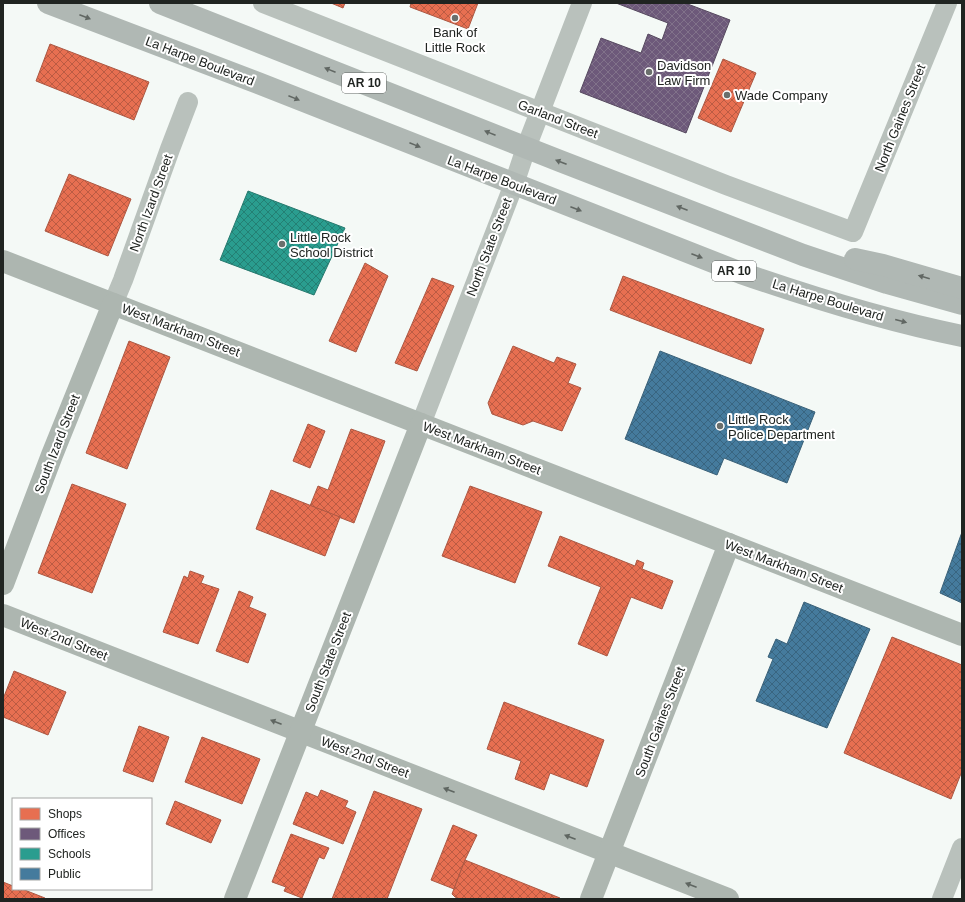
<svg xmlns="http://www.w3.org/2000/svg" width="965" height="902" font-family="Arial,sans-serif">
<style>
.shops{fill:url(#shops-cross-hatch);stroke:#ab5843}
.offices{fill:url(#offices-cross-hatch);stroke:#56495f}
.schools{fill:url(#schools-cross-hatch);stroke:#27796e}
.public{fill:url(#public-cross-hatch);stroke:#3a6178}
.lines{fill:none;stroke-linecap:round;stroke-linejoin:round}
.street{stroke:#b9c1bc;stroke-width:20}
.secondary{stroke:#adb6b0;stroke-width:22}
.primary{stroke:#b0b8b4;stroke-width:22}
.oneway{fill:#616763}
.oneway2{fill:#5f6661}
.poi-dot{fill:#6a6f6c;stroke:#fff;stroke-width:1.5}
.labels{text-anchor:middle;dominant-baseline:central;stroke-width:4;stroke-linejoin:round;paint-order:stroke}
.shield{fill:#fff;stroke:#636664;stroke-width:1}
.shield-label{font-size:12px;font-weight:bold;fill:#202421}
.poi-label{font-size:13px;fill:#202421;stroke:#fff;text-anchor:start}
.street-label{font-size:13px;fill:#202421;stroke:#fff}
</style>
<defs>
<pattern id="shops-cross-hatch" width="8" height="8" patternUnits="userSpaceOnUse"><rect width="8" height="8" fill="#e76f51"/><path d="M0 0l8 8M0 8l8-8" fill="none" stroke="#bb5b43"/></pattern>
<pattern id="offices-cross-hatch" width="8" height="8" patternUnits="userSpaceOnUse"><rect width="8" height="8" fill="#6d597a"/><path d="M0 0l8 8M0 8l8-8" fill="none" stroke="#81728a"/></pattern>
<pattern id="schools-cross-hatch" width="8" height="8" patternUnits="userSpaceOnUse"><rect width="8" height="8" fill="#2a9d8f"/><path d="M0 0l8 8M0 8l8-8" fill="none" stroke="#248074"/></pattern>
<pattern id="public-cross-hatch" width="8" height="8" patternUnits="userSpaceOnUse"><rect width="8" height="8" fill="#457b9d"/><path d="M0 0l8 8M0 8l8-8" fill="none" stroke="#396580"/></pattern>
</defs>
<rect width="100%" height="100%" fill="#f4f9f6"/>
<g class="shops">
<path d="M 331,3 L 345,3 L 343,8 Z"/>
<path d="M 411,3 L 478,3 L 468,29 L 410,7 Z"/>
<path d="M 50,44 L 149,82 L 134,120 L 36,81 Z"/>
<path d="M 723,59 L 756,73 L 731,132 L 698,118 Z"/>
<path d="M 69,174 L 131,199 L 108,256 L 45,231 Z"/>
<path d="M 365,263 L 388,276 L 356,352 L 329,341 Z"/>
<path d="M 623,276 L 764,329 L 751,364 L 610,310 Z"/>
<path d="M 432,278 L 454,286 L 417,371 L 395,363 Z"/>
<path d="M 129,341 L 170,357 L 127,469 L 86,453 Z"/>
<path d="M 513,346 L 554,363 L 557,357 L 576,364 L 568,383 L 581,388 L 562,431 L 533,421 L 523,425 L 492,414 L 488,403 Z"/>
<path d="M 308,424 L 325,431 L 310,468 L 293,461 Z"/>
<path d="M 351,429 L 385,441 L 354,523 L 310,506 L 318,486 L 328,490 Z"/>
<path d="M 72,484 L 126,504 L 92,593 L 38,573 Z"/>
<path d="M 470,486 L 542,512 L 515,583 L 442,556 Z"/>
<path d="M 271,490 L 340,517 L 325,556 L 256,529 Z"/>
<path d="M 560,536 L 635,566 L 637,560 L 644,563 L 642,569 L 673,581 L 662,609 L 631,597 L 607,656 L 578,644 L 601,587 L 548,566 Z"/>
<path d="M 190,571 L 204,576 L 201,583 L 219,589 L 198,644 L 163,632 L 184,576 L 188,578 Z"/>
<path d="M 239,591 L 253,597 L 249,607 L 266,614 L 248,663 L 216,651 Z"/>
<path d="M 892,637 L 962,665 L 962,771 L 951,799 L 844,753 Z"/>
<path d="M 14,671 L 66,692 L 48,735 L 3,717 L 3,699 Z"/>
<path d="M 504,702 L 604,740 L 587,787 L 550,773 L 544,790 L 515,779 L 521,761 L 487,749 Z"/>
<path d="M 139,726 L 169,737 L 153,782 L 123,771 Z"/>
<path d="M 202,737 L 260,759 L 242,804 L 185,782 Z"/>
<path d="M 321,790 L 348,801 L 345,807 L 356,812 L 343,844 L 293,824 L 306,792 L 318,797 Z"/>
<path d="M 374,791 L 422,809 L 387,899 L 332,899 Z"/>
<path d="M 175,801 L 221,820 L 211,843 L 166,824 Z"/>
<path d="M 453,825 L 477,835 L 465,860 L 454,889 L 431,880 Z"/>
<path d="M 291,834 L 329,848 L 324,859 L 319,857 L 302,898 L 284,891 L 286,887 L 272,882 Z"/>
<path d="M 465,860 L 560,898 L 559,899 L 460,899 L 455,897 L 452,894 Z"/>
<path d="M 3,882 L 13,886 L 13,889 L 22,889 L 45,898 L 44,899 L 3,899 Z"/>
</g>
<path class="offices" d="M 616,3 L 685,3 L 730,20 L 686,133 L 580,92 L 601,38 L 641,53 L 648,34 L 662,40 L 668,23 Z"/>
<path class="schools" d="M 248,191 L 345,228 L 314,295 L 220,260 Z"/>
<g class="public">
<path d="M 660,351 L 815,412 L 787,483 L 724,458 L 717,475 L 625,439 Z"/>
<path d="M 962,532 L 962,603 L 940,593 Z"/>
<path d="M 804,602 L 870,629 L 827,728 L 756,701 L 773,659 L 768,657 L 776,639 L 787,644 Z"/>
</g>
<g class="lines">
<g class="street">
<path d="M 263,3 L 726,185 L 853,232 L 947,3"/>
<path d="M 113,304 L 123,280 L 170,149 L 188,102"/>
<path d="M 421,424 L 514,184 L 526,148 L 582,3"/>
<path d="M 942,899 L 962,848"/>
</g>
<g class="secondary">
<path d="M 3,261 L 962,635"/>
<path d="M 3,584 L 52,455 L 113,304"/>
<path d="M 3,615 L 728,899"/>
<path d="M 235,899 L 421,424"/>
<path d="M 591,899 L 729,544"/>
</g>
<g class="primary">
<path d="M 48,3 L 258,83 L 741,273 C 813,298 887,321 962,336"/>
<path d="M 160,3 L 560,161 L 803,255 L 887,283 L 962,304"/>
<path d="M 855,259 L 883,265 L 962,288"/>
</g>
</g>
<defs><path id="oneway-solid" d="M-6-.8H1V-3.2L6.5 0L1 3.2V.8H-6Z"/></defs>
<g class="oneway">
<use href="#oneway-solid" transform="translate(85 17) rotate(21)"/>
<use href="#oneway-solid" transform="translate(330 70) rotate(-158)"/>
<use href="#oneway-solid" transform="translate(294 98) rotate(22)"/>
<use href="#oneway-solid" transform="translate(490 133) rotate(-158)"/>
<use href="#oneway-solid" transform="translate(415 145) rotate(22)"/>
<use href="#oneway-solid" transform="translate(561 162) rotate(-159)"/>
<use href="#oneway-solid" transform="translate(682 208) rotate(-159)"/>
<use href="#oneway-solid" transform="translate(576 209) rotate(21)"/>
<use href="#oneway-solid" transform="translate(697 256) rotate(21)"/>
<use href="#oneway-solid" transform="translate(924 277) rotate(-164)"/>
<use href="#oneway-solid" transform="translate(901 321) rotate(15)"/>
</g>
<g class="oneway2">
<use href="#oneway-solid" transform="translate(276 722) rotate(-159)"/>
<use href="#oneway-solid" transform="translate(449 790) rotate(-159)"/>
<use href="#oneway-solid" transform="translate(570 837) rotate(-159)"/>
<use href="#oneway-solid" transform="translate(691 885) rotate(-159)"/>
</g>
<g class="poi-dot">
<circle cx="455" cy="18" r="4"/>
<circle cx="649" cy="72" r="4"/>
<circle cx="727" cy="95" r="4"/>
<circle cx="282" cy="244" r="4"/>
<circle cx="720" cy="426" r="4"/>
</g>
<g class="labels">
<g class="shield">
<rect x="342" y="73" width="44" height="20" rx="3"/>
<rect x="712" y="261" width="44" height="20" rx="3"/>
</g>
<g class="shield-label">
<text x="364" y="83">AR 10</text>
<text x="734" y="271">AR 10</text>
</g>
<g class="poi-label">
<text x="455" y="32" text-anchor="middle">Bank of<tspan x="455" dy="15">Little Rock</tspan></text>
<text x="657" y="65">Davidson<tspan x="657" dy="15">Law Firm</tspan></text>
<text x="735" y="95">Wade Company</text>
<text x="290" y="237">Little Rock<tspan x="290" dy="15">School District</tspan></text>
<text x="728" y="419">Little Rock<tspan x="728" dy="15">Police Department</tspan></text>
</g>
<g class="street-label">
<text transform="translate(200 61) rotate(21)">La Harpe Boulevard</text>
<text transform="translate(900 118) rotate(-68)">North Gaines Street</text>
<text transform="translate(558 119) rotate(21)">Garland Street</text>
<text transform="translate(502 180) rotate(21)">La Harpe Boulevard</text>
<text transform="translate(151 203) rotate(-70)">North Izard Street</text>
<text transform="translate(489 247) rotate(-69)">North State Street</text>
<text transform="translate(828 300) rotate(17)">La Harpe Boulevard</text>
<text transform="translate(181 330) rotate(21)">West Markham Street</text>
<text transform="translate(57 444) rotate(-69)">South Izard Street</text>
<text transform="translate(482 448) rotate(21)">West Markham Street</text>
<text transform="translate(784 566) rotate(21)">West Markham Street</text>
<text transform="translate(64 639) rotate(22)">West 2nd Street</text>
<text transform="translate(328 662) rotate(-69)">South State Street</text>
<text transform="translate(660 722) rotate(-69)">South Gaines Street</text>
<text transform="translate(365 757) rotate(21)">West 2nd Street</text>
</g>
</g>
<rect width="965" height="902" fill="none" stroke="#202421" stroke-width="8"/>
<rect x="12" y="798" width="140" height="92" fill="#ffffff" stroke="#a6a7a6"/>
<rect x="20" y="808" width="20" height="12" fill="#e76f51" stroke="#a6a7a6"/>
<text x="48" y="818" font-size="12" fill="#202421">Shops</text>
<rect x="20" y="828" width="20" height="12" fill="#6d597a" stroke="#a6a7a6"/>
<text x="48" y="838" font-size="12" fill="#202421">Offices</text>
<rect x="20" y="848" width="20" height="12" fill="#2a9d8f" stroke="#a6a7a6"/>
<text x="48" y="858" font-size="12" fill="#202421">Schools</text>
<rect x="20" y="868" width="20" height="12" fill="#457b9d" stroke="#a6a7a6"/>
<text x="48" y="878" font-size="12" fill="#202421">Public</text>
</svg>
